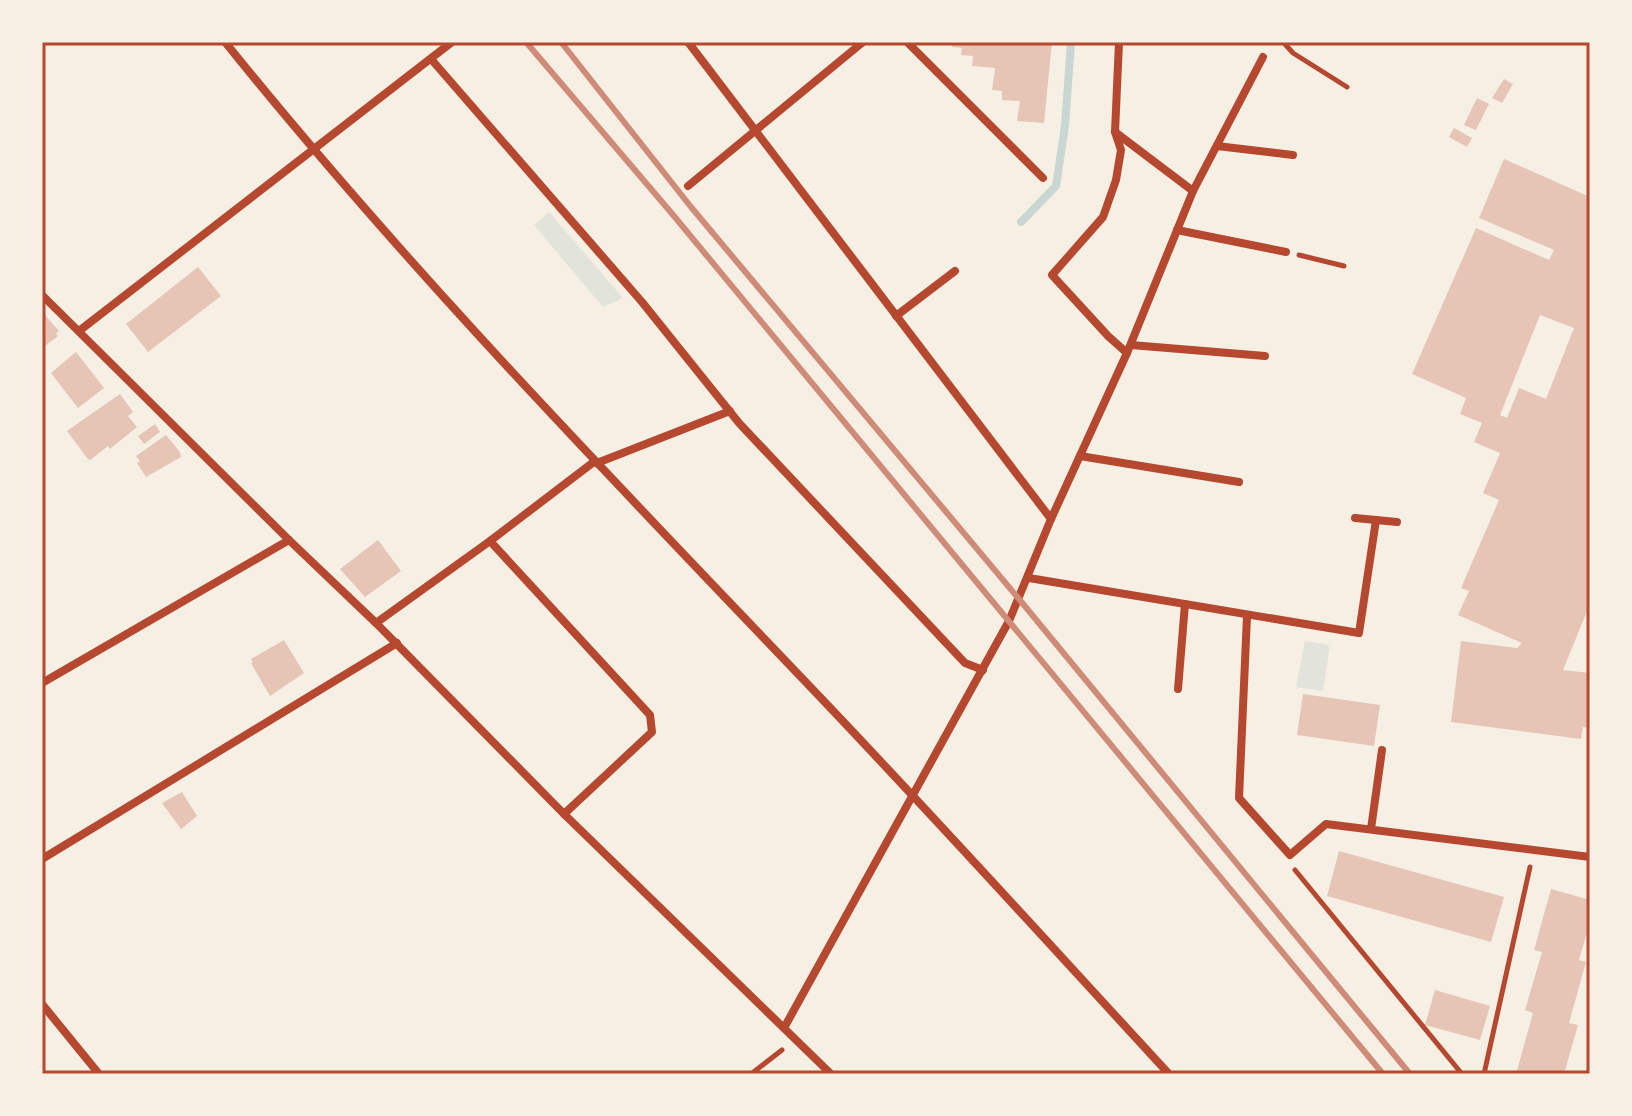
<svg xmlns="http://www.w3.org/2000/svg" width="1632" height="1116" font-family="Roboto,sans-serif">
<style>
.green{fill:#e2e4dc}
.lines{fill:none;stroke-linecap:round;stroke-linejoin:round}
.stream{stroke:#c9d6d2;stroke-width:8}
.building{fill:#e6c5b7;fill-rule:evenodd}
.path{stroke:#b5482f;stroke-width:5}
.minor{stroke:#b5482f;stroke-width:8}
.rail{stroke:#cf8b77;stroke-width:6}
.neatline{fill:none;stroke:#b5482f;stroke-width:3}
</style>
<rect width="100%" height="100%" fill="#f6efe4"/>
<g class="green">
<path d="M 549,212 L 623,298 L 603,307 L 534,225 Z"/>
<path d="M 1305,641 L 1330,645 L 1323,691 L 1296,687 Z"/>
</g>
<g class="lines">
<path class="stream" d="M 1021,222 L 1056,186 L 1065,126 L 1071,42"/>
</g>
<g class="building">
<path d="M 952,42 L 1052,42 L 1044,123 L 1017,121 L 1020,101 L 1002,100 L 1002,91 L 992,90 L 995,68 L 972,66 L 973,56 L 961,55 L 962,48 L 952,47 Z"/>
<path d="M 1504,79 L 1513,84 L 1502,103 L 1492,98 Z"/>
<path d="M 1477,98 L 1489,104 L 1476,130 L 1464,125 Z"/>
<path d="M 1454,128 L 1472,138 L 1467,147 L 1449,137 Z"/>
<path d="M 1504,159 L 1590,197 L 1590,604 L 1563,670 L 1590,673 L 1590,728 L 1583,727 L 1581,739 L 1451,722 L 1461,641 L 1517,648 L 1522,643 L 1458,615 L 1469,591 L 1461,588 L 1499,500 L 1483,493 L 1500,453 L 1474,442 L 1482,423 L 1460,414 L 1466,398 L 1412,374 L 1476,228 L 1549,260 L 1554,250 L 1479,218 ZM 1540,315 L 1574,328 L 1546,399 L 1519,388 L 1507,418 L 1500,415 Z"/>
<path d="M 198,267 L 221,296 L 148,352 L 126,324 Z"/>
<path d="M 44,314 L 59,331 L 56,334 L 58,336 L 42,348 L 42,316 Z"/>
<path d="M 76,352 L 104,388 L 78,408 L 51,373 Z"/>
<path d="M 120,394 L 133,412 L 128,416 L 137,427 L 110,449 L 108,446 L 90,460 L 87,458 L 67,431 Z"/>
<path d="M 155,424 L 160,432 L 144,444 L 138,436 Z"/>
<path d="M 166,435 L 180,452 L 181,457 L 146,477 L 137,463 L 140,461 L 136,456 Z"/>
<path d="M 378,540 L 401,571 L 365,597 L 340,569 Z"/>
<path d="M 284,640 L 304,673 L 270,696 L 251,663 L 253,662 L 251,659 Z"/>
<path d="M 1303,694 L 1380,705 L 1374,746 L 1297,735 Z"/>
<path d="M 182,792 L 197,816 L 181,829 L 162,803 Z"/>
<path d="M 1339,851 L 1504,897 L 1491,942 L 1327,896 Z"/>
<path d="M 1551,889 L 1590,900 L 1590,922 L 1579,960 L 1586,962 L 1569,1023 L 1578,1025 L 1564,1074 L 1516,1074 L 1533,1013 L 1525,1010 L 1542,952 L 1534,950 Z"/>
<path d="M 1435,990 L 1490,1006 L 1480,1040 L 1425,1025 Z"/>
</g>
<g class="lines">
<g class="path">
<path d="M 1283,42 L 1293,53 L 1347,87"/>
<path d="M 1299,255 L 1344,266"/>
<path d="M 1295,870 L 1462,1074"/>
<path d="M 751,1074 L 782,1050"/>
<path d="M 1484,1074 L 1530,867"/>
</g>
<g class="minor">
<path d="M 225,42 C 410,272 617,484 820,697 C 938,821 1053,948 1169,1074"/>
<path d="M 688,42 L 1051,519"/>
<path d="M 907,42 L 1043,178"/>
<path d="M 1119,42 L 1115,132 L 1121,150 L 1116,180 L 1103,217 L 1052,275 L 1108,336 L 1127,353"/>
<path d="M 431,59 L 642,302 L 739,423 L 965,663 L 983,670"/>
<path d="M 1115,132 L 1193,191"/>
<path d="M 1217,146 L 1293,155"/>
<path d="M 688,186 L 863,42"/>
<path d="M 1177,230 L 1286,252"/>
<path d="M 42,295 L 289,540 L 376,623 L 564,814 L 831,1074"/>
<path d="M 896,316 L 955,271"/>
<path d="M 79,331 L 452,42"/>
<path d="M 1131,345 L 1265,356"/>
<path d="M 1080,456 L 1239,482"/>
<path d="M 597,463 L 730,411"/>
<path d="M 1355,518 L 1397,522"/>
<path d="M 490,541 L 650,715 L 652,732 L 564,814"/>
<path d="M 1029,578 L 1359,633 L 1376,520"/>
<path d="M 1247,616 L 1239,798 L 1290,855 L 1326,824 L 1590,857"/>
<path d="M 376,623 L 490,541 L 595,461"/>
<path d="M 42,683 L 289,540"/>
<path d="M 1178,689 L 1185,604"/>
<path d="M 1371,829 L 1382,750"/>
<path d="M 42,859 L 397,643"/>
<path d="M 42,1004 L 99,1074"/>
<path d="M 784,1028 L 1009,621 L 1051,519 L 1127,353 L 1193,191 L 1263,57"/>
</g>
<g class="rail">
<path d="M 526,42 L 674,216 L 1383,1074"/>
<path d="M 561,42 L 691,207 L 1019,599 L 1410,1074"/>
</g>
</g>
<rect width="1632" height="1116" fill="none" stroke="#f6efe4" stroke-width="88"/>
<rect x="44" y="44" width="1544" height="1028" class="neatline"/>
</svg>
